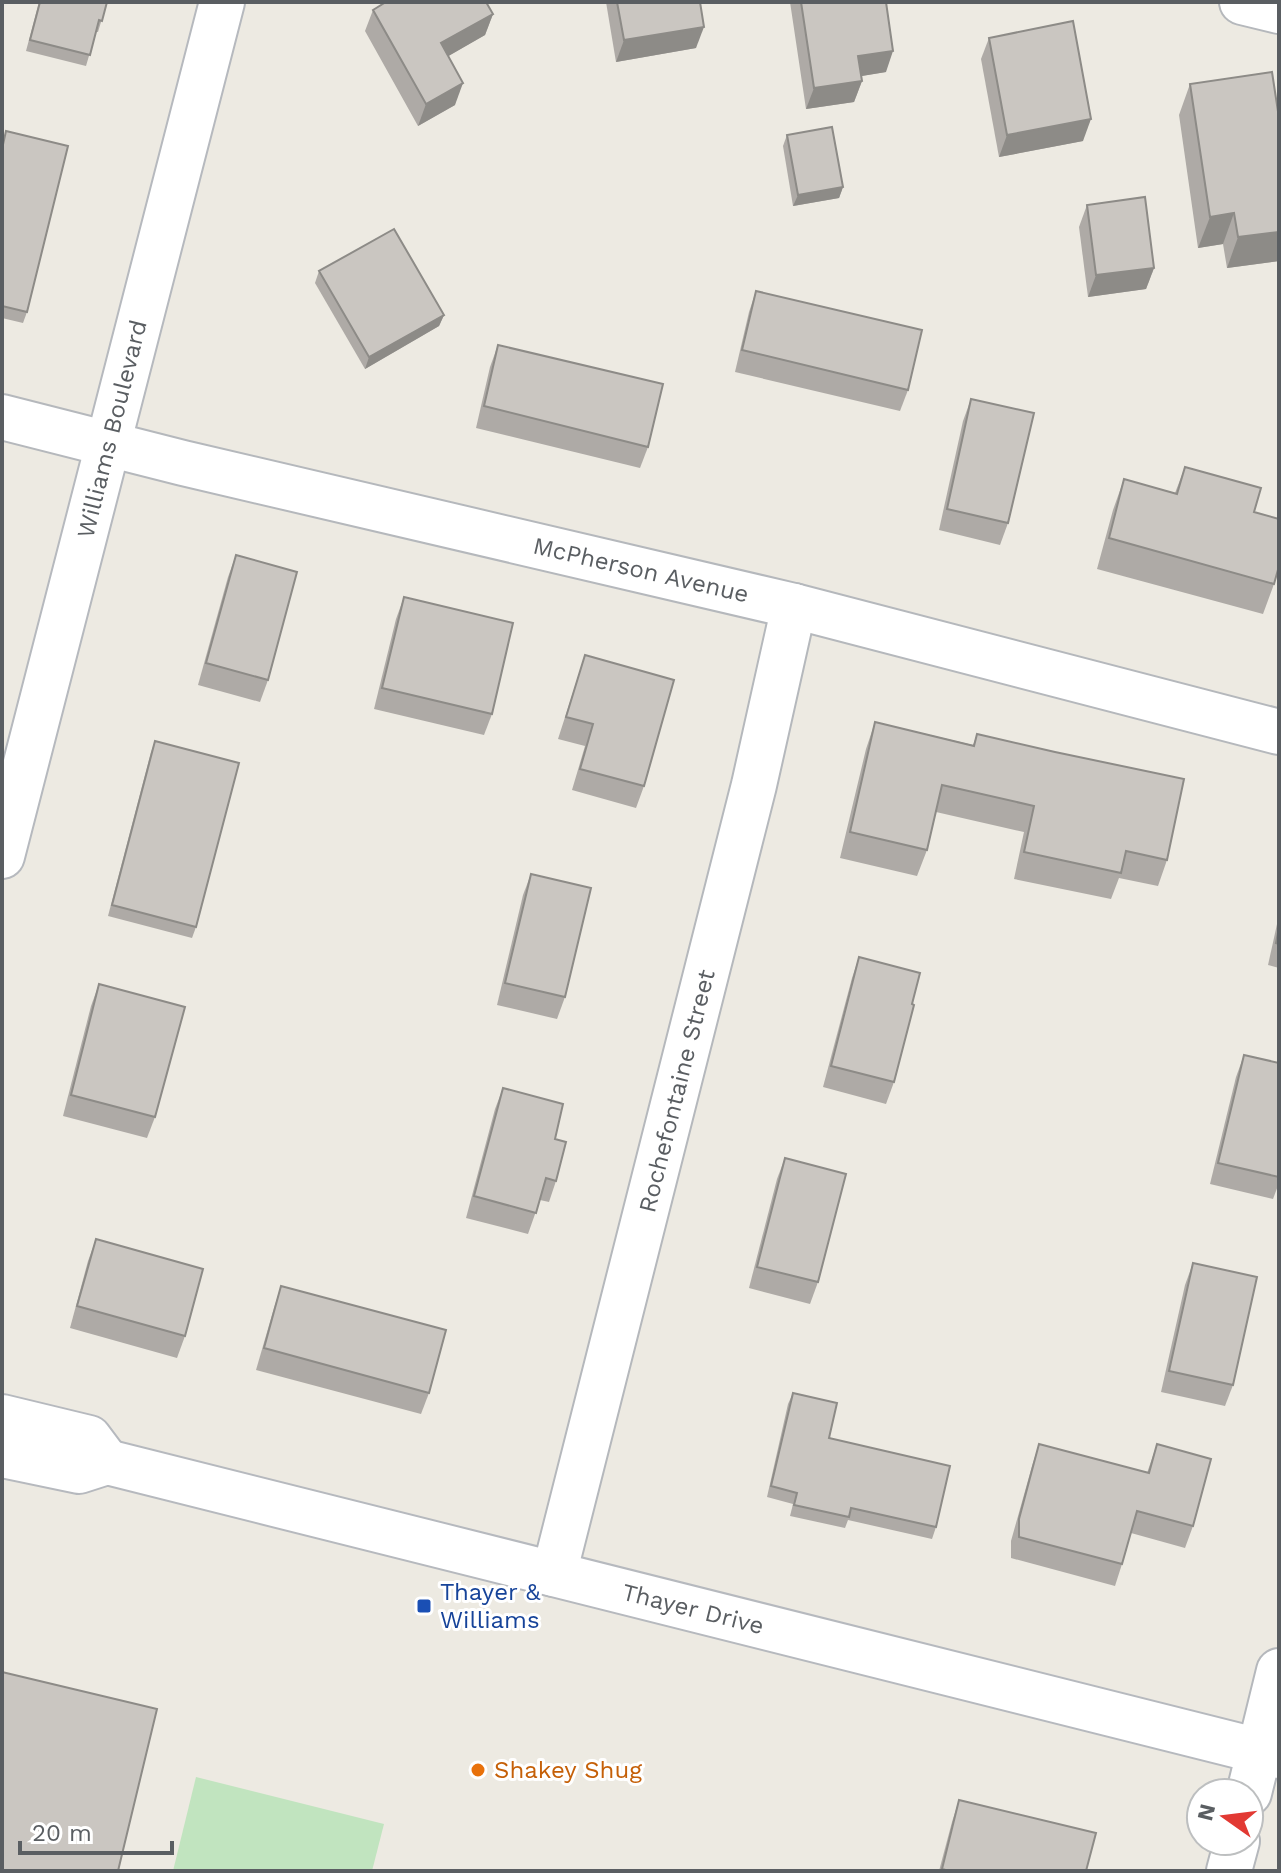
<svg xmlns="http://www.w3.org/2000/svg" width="1281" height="1873" font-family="'Work Sans',sans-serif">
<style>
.green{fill:#c1e4bf}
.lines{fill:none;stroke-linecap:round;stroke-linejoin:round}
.street-casing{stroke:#b5b8bc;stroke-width:48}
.secondary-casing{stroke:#b6b9be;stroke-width:48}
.street{stroke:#fff;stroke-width:44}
.secondary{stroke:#fff;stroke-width:44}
.wall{fill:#aeaaa6}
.shaded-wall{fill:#8d8b87}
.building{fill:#cac6c1;stroke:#8d8b87;stroke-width:2}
.transit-dot{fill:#1a4fb4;stroke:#fff;stroke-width:3}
.food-dot{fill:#e8710a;stroke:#fff;stroke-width:3}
.labels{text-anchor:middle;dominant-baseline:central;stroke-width:6;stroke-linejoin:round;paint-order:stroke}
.street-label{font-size:24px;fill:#5a5e62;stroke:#fff}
.transit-label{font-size:24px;fill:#164399;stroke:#fff;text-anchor:start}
.food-label{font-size:24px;fill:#c56008;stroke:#fff;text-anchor:start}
</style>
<rect width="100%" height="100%" fill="#edeae2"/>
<path class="green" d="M 196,1777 L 384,1824 L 372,1871 L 173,1871 Z"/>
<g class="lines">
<g class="street-casing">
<g id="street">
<path d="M 1242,2 L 1279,11"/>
<path d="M 2,417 L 183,463 L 794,606 L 1279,732"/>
<path d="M 554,1574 L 754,785 L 794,606"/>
<path d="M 1249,1793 L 1279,1671"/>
<path d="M 1229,1871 L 1237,1841"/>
</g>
</g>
<g class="secondary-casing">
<g id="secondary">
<path d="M 2,856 L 222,2"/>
<path d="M 2,1417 L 89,1438 L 107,1462"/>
<path d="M 2,1455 L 79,1471 L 107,1462 L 1279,1756"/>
</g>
</g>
<use href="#street" class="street"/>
<use href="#secondary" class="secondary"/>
</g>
<g class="wall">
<path d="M 39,2 L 107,2 L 98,32 L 96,32 L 86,66 L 26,51 Z"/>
<path d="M 606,2 L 700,2 L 696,48 L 616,62 Z"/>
<path d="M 790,2 L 886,2 L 886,72 L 861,76 L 862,81 L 854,102 L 806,109 Z"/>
<path d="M 373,10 L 493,14 L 485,35 L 448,56 L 455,105 L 418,126 L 365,31 Z"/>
<path d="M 989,38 L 1083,141 L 999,157 L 981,59 Z"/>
<path d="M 1190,84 L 1279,118 L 1279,261 L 1227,268 L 1223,244 L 1198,248 L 1179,115 Z"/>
<path d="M 6,131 L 27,312 L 23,323 L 2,318 L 2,142 Z"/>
<path d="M 787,135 L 843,187 L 839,198 L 793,206 L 783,146 Z"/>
<path d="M 1087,205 L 1154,268 L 1146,289 L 1088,297 L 1079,227 Z"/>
<path d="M 319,271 L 444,315 L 439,326 L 365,369 L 315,283 Z"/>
<path d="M 756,291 L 908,390 L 900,411 L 735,372 L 749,312 Z"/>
<path d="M 498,345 L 648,447 L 640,468 L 476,428 L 490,367 Z"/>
<path d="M 971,399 L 1008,523 L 1000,545 L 939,530 L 963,421 Z"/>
<path d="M 1185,467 L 1254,512 L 1274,584 L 1263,614 L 1097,569 L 1113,510 L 1124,479 L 1175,493 Z"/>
<path d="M 236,555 L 268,680 L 260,702 L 198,685 L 228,577 Z"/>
<path d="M 404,597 L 492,714 L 484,735 L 374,709 L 396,619 Z"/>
<path d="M 585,655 L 644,786 L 636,808 L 572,790 L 585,746 L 558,739 Z"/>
<path d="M 875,722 L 973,745 L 977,734 L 1167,860 L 1158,886 L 1119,878 L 1111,899 L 1014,879 L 1024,832 L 936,812 L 927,850 L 917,876 L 840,858 L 866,749 Z"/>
<path d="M 155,741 L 196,927 L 192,938 L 108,916 L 151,752 Z"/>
<path d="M 531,874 L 565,997 L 557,1019 L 497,1005 L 523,895 Z"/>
<path d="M 1279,915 L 1279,968 L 1268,965 Z"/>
<path d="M 859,957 L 912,1004 L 894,1082 L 886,1104 L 823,1087 L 852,978 Z"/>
<path d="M 99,984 L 155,1117 L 147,1138 L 63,1116 L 91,1006 Z"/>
<path d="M 1244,1055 L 1279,1063 L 1279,1183 L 1273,1199 L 1210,1184 L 1236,1077 Z"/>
<path d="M 503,1088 L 555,1139 L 556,1181 L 549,1202 L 540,1200 L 528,1234 L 466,1218 L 495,1109 Z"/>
<path d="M 785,1158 L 818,1282 L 810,1304 L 749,1288 L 777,1179 Z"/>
<path d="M 96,1239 L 185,1336 L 177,1358 L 70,1328 L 88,1261 Z"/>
<path d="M 1193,1263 L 1233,1385 L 1225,1406 L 1161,1392 L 1185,1285 Z"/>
<path d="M 281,1286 L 429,1393 L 421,1414 L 256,1370 L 274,1308 Z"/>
<path d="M 793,1393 L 829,1438 L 936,1527 L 932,1539 L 848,1520 L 845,1528 L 790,1516 L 793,1504 L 767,1497 L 788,1404 Z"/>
<path d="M 1039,1444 L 1147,1473 L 1157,1444 L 1193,1526 L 1185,1548 L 1131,1533 L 1122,1564 L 1115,1586 L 1011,1558 L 1011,1541 L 1032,1466 Z"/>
<path d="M 959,1800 L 1086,1871 L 939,1871 L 952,1822 Z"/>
</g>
<g class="shaded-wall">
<path d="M 493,14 L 485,35 L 433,65 L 441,43 Z"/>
<path d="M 704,27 L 696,48 L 616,62 L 624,40 Z"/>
<path d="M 893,51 L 886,72 L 850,78 L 858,56 Z"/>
<path d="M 862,81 L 854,102 L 806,109 L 814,88 Z"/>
<path d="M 463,83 L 455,105 L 418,126 L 426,104 Z"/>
<path d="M 1091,119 L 1083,141 L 999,157 L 1007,135 Z"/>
<path d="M 843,187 L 839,198 L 793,206 L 798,195 Z"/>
<path d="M 1234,213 L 1223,244 L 1198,248 L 1210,217 Z"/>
<path d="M 1279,232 L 1279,261 L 1227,268 L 1238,237 Z"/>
<path d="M 1154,268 L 1146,289 L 1088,297 L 1096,275 Z"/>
<path d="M 444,315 L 439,326 L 365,369 L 369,357 Z"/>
</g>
<g class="building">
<path d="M 40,2 L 107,2 L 102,21 L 99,20 L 90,55 L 30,40 Z"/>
<path d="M 386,2 L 486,2 L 493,14 L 441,43 L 463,83 L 426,104 L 373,10 Z"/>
<path d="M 617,2 L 700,2 L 704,27 L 624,40 Z"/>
<path d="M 801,2 L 886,2 L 893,51 L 858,56 L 862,81 L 814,88 Z"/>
<path d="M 1073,21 L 1091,119 L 1007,135 L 989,38 Z"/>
<path d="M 1272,72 L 1279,118 L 1279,232 L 1238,237 L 1234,213 L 1210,217 L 1190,84 Z"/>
<path d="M 832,127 L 843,187 L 798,195 L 787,135 Z"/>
<path d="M 6,131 L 68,146 L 27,312 L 2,306 L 2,149 Z"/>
<path d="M 1145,197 L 1154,268 L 1096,275 L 1087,205 Z"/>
<path d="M 394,229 L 444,315 L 369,357 L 319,271 Z"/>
<path d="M 756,291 L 922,330 L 908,390 L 742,350 Z"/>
<path d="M 498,345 L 663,384 L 648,447 L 484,406 Z"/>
<path d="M 971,399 L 1034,413 L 1008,523 L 947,509 Z"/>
<path d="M 1185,467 L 1261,488 L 1254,512 L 1279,519 L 1279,566 L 1274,584 L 1109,538 L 1124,479 L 1177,494 Z"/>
<path d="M 236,555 L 297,572 L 268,680 L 206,663 Z"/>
<path d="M 404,597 L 513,623 L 492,714 L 382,688 Z"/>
<path d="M 585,655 L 674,680 L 644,786 L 580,769 L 593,724 L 566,717 Z"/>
<path d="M 875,722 L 974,746 L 977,734 L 1055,752 L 1184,779 L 1167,860 L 1126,851 L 1121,873 L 1024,852 L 1034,806 L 942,785 L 927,850 L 850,832 Z"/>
<path d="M 155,741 L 239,763 L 196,927 L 112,905 Z"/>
<path d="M 531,874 L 591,888 L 565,997 L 505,983 Z"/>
<path d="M 1279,928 L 1279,944 L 1276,943 Z"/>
<path d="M 859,957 L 920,973 L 912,1004 L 914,1005 L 894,1082 L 831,1066 Z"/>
<path d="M 99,984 L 185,1007 L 155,1117 L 71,1095 Z"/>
<path d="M 1244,1055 L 1279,1063 L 1279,1177 L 1218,1163 Z"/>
<path d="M 503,1088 L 563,1104 L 555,1139 L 566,1142 L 556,1181 L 546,1178 L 536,1213 L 474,1196 Z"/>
<path d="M 785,1158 L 846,1174 L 818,1282 L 757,1267 Z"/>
<path d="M 96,1239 L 203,1269 L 185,1336 L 77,1306 Z"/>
<path d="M 1193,1263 L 1257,1277 L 1233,1385 L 1169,1371 Z"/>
<path d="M 281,1286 L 446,1330 L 429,1393 L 264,1348 Z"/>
<path d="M 793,1393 L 837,1403 L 829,1438 L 950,1466 L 936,1527 L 851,1508 L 849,1517 L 794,1505 L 797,1493 L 771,1486 Z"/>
<path d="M 1039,1444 L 1149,1473 L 1157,1444 L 1211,1459 L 1193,1526 L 1137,1511 L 1122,1564 L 1019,1537 L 1019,1519 Z"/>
<path d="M 2,1672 L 157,1709 L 118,1871 L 2,1871 Z"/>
<path d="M 959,1800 L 1096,1833 L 1086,1871 L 949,1871 L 942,1869 Z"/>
</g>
<rect class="transit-dot" x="416" y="1598" width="16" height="16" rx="4"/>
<circle class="food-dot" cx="478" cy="1770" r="8"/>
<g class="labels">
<g class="street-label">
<text transform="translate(112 429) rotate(-76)">Williams Boulevard</text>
<text transform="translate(641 570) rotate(13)">McPherson Avenue</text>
<text transform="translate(677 1091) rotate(-76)">Rochefontaine Street</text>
<text transform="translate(693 1609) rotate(14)">Thayer Drive</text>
</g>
<g class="transit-label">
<text x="440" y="1592">Thayer &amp;<tspan x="440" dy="28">Williams</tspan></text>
</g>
<g class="food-label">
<text x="494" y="1770">Shakey Shug</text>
</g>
</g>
<rect width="1281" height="1873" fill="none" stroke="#5a5e62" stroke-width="8"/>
<g transform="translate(1225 1817) rotate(284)"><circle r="38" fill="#ffffff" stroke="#bdbfc0" stroke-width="2"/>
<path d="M0-6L14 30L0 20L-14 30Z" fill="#e23933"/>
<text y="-12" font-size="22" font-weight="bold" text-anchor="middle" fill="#5a5e62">N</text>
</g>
<path d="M20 1841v12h152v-12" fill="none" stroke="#5a5e62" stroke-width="4"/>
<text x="32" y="1841" font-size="24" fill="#5a5e62" stroke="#ffffff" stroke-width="6" paint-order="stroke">20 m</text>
</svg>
